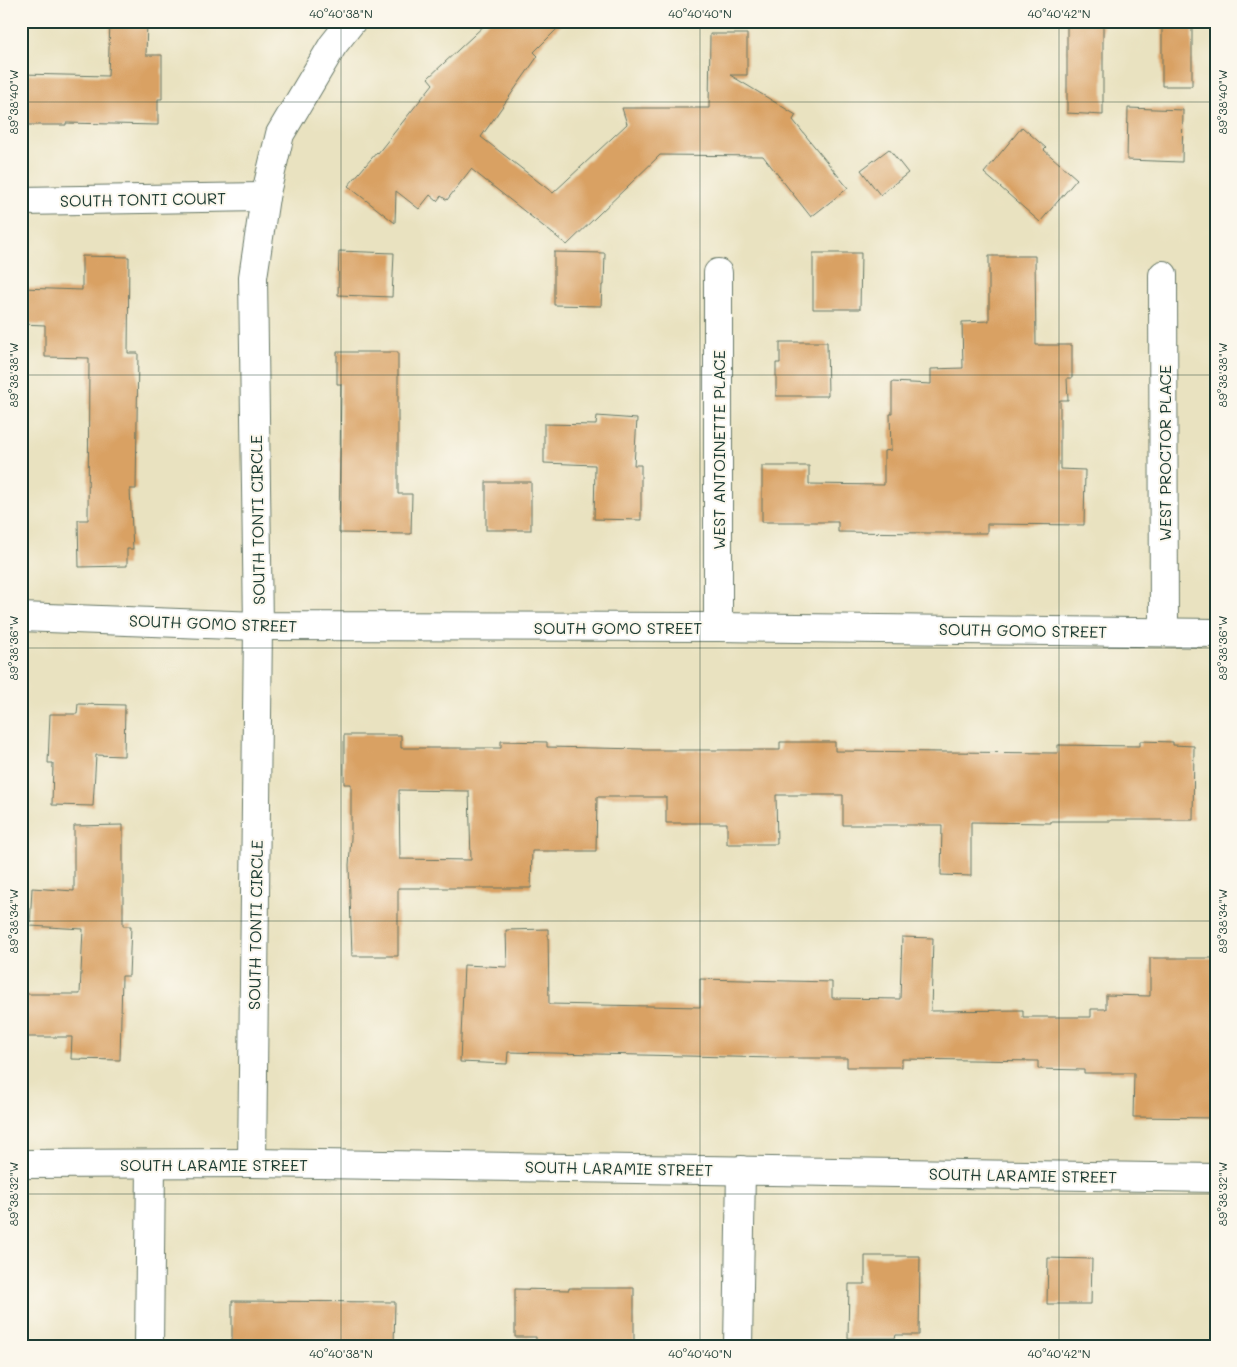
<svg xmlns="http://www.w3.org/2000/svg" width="1237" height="1367" font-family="Mali,sans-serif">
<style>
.building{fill:#d9a163;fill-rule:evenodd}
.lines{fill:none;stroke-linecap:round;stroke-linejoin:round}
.minor-casing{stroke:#667765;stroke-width:30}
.minor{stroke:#fff;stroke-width:28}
.ticks{fill:none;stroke:#1f3d34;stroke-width:1;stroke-opacity:0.45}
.labels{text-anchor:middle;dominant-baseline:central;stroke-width:4;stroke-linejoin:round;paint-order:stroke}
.street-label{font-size:16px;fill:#1f3d34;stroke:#fbf7ec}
.neatline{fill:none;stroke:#1f3d34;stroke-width:2}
.ticks-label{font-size:12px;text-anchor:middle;fill:#1f3d34}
</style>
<rect width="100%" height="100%" fill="#fbf7ec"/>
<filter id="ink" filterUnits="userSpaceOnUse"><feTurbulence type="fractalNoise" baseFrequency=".02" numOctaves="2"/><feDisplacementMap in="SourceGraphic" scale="10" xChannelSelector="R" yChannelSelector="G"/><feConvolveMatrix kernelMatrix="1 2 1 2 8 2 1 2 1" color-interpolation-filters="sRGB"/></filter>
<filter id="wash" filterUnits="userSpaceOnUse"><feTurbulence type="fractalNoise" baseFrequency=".0096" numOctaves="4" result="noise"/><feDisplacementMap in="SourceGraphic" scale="20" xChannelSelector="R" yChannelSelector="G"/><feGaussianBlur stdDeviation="1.12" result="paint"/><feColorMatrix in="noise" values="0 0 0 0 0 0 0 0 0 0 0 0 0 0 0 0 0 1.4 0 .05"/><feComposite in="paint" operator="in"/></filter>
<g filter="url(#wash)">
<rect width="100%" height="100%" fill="#e9e2c0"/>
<g id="blocks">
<g class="building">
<path d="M 110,21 L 147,21 L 146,55 L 162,55 L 162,99 L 158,99 L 158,125 L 66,123 L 66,125 L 21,125 L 21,74 L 108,76 Z"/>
<path d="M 489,21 L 565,21 L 534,52 L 538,56 L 481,137 L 553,193 L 627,124 L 622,108 L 709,108 L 710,34 L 747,34 L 747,75 L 730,75 L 796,115 L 793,120 L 848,188 L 811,217 L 763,156 L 660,155 L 567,245 L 471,169 L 447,200 L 441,196 L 437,201 L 430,195 L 419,209 L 396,191 L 395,223 L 348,186 L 377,152 L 378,153 L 433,84 L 428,78 Z"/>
<path d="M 1067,21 L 1103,21 L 1103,115 L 1067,113 Z"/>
<path d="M 1192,24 L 1192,86 L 1162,86 L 1162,25 Z"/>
<path d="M 1128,108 L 1183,110 L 1182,162 L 1127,160 Z"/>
<path d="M 1022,127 L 1046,148 L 1044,150 L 1077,179 L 1040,222 L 984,173 Z"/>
<path d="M 889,149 L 908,173 L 880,195 L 861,170 Z"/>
<path d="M 339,251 L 394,253 L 392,297 L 338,295 Z"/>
<path d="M 554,252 L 605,253 L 604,285 L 602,285 L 601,306 L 554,305 Z"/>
<path d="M 813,253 L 861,253 L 860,309 L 813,309 Z"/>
<path d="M 82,256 L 129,257 L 128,353 L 138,353 L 136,489 L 130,489 L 133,549 L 127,549 L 127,566 L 79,567 L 78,520 L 88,520 L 89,358 L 45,357 L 45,325 L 21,324 L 21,288 L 82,290 Z"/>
<path d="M 989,256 L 1035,256 L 1036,345 L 1072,345 L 1072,378 L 1067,378 L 1068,400 L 1060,400 L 1060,469 L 1085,470 L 1084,525 L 987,524 L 987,533 L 931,533 L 838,532 L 838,522 L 762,522 L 762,466 L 809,466 L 809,484 L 884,485 L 884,451 L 891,450 L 890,414 L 892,414 L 892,382 L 931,384 L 931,369 L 963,368 L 962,322 L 989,321 Z"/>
<path d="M 780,342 L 827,342 L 828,396 L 776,396 L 776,363 L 780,363 Z"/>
<path d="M 337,352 L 398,352 L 398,494 L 412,494 L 411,534 L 339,533 L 341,384 L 337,384 Z"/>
<path d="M 597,416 L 637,419 L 634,465 L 641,465 L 641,520 L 594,519 L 595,465 L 544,463 L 544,424 L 596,425 Z"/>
<rect x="486" y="482" width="45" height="48"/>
<path d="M 78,704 L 125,705 L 124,756 L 96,755 L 93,806 L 52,805 L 53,763 L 48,763 L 50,714 L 77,714 Z"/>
<path d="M 344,735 L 401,735 L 401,748 L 501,748 L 501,741 L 547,742 L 547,747 L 643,749 L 643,750 L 780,750 L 780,742 L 835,742 L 835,751 L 1058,753 L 1058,745 L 1140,746 L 1140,741 L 1173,742 L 1173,745 L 1194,746 L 1193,820 L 1111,820 L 1111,821 L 1051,821 L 1051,823 L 971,822 L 971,876 L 941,875 L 942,825 L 843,825 L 843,795 L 776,795 L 777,844 L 727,844 L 727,823 L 666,823 L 666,797 L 597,797 L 596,851 L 532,851 L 531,888 L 398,888 L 398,956 L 352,956 L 349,865 L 351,838 L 351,784 L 344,784 ZM 399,790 L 469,791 L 471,860 L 400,859 Z"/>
<path d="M 123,825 L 123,926 L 131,926 L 129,976 L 122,976 L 120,1060 L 71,1059 L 72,1037 L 21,1037 L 21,994 L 80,994 L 83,929 L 30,926 L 32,888 L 74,891 L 74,826 Z"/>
<path d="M 548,929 L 549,1004 L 700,1007 L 700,979 L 832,982 L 832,998 L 900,999 L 902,937 L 933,938 L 931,1011 L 1023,1010 L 1023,1017 L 1091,1017 L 1091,1009 L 1106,1009 L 1106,995 L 1150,996 L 1150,958 L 1216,958 L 1216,1118 L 1133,1117 L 1134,1073 L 1084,1073 L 1084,1070 L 1038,1069 L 1038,1061 L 902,1059 L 902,1067 L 847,1067 L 847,1058 L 774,1058 L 508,1052 L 507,1064 L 460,1062 L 464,965 L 507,967 L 506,930 Z"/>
<path d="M 865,1256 L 920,1256 L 919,1335 L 896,1335 L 895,1338 L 848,1338 L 849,1284 L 865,1284 Z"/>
<path d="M 1048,1258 L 1092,1259 L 1091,1304 L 1047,1304 Z"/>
<path d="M 569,1288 L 634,1288 L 634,1346 L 536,1346 L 536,1337 L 515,1337 L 515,1289 L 569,1290 Z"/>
<path d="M 232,1301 L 395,1302 L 394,1346 L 232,1346 Z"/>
</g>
</g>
</g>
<g filter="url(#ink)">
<use href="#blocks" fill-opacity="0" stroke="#667765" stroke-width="1"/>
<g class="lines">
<g class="minor-casing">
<g id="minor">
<path d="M 21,201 L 265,197"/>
<path d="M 718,273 L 718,627"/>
<path d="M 1163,275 L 1164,631"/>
<path d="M 21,617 L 258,626 L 718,627 L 1216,633"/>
<path d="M 252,1163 L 258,626 L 253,277 L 265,197 L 280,134 L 333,45 L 352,21"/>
<path d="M 21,1164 L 252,1163 L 1216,1178"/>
<path d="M 149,1346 L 151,1165"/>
<path d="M 738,1346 L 741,1170"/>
</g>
</g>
<use href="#minor" class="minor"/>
</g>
</g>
<path class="ticks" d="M 341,21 L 341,1346M 700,21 L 700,1346M 1059,21 L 1059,1346M 21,102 L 1216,102M 21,375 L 1216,375M 21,648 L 1216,648M 21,921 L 1216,921M 21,1194 L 1216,1194"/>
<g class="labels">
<g class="street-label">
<text transform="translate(143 199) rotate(-1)">SOUTH TONTI COURT</text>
<text transform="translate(718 450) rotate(-90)">WEST ANTOINETTE PLACE</text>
<text transform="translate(1164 453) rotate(-90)">WEST PROCTOR PLACE</text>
<text transform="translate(257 520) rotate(-91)">SOUTH TONTI CIRCLE</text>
<text transform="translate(213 623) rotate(2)">SOUTH GOMO STREET</text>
<text x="618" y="627">SOUTH GOMO STREET</text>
<text transform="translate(1023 630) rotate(1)">SOUTH GOMO STREET</text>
<text transform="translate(255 925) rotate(-89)">SOUTH TONTI CIRCLE</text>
<text x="214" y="1164">SOUTH LARAMIE STREET</text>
<text transform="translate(619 1168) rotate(1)">SOUTH LARAMIE STREET</text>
<text transform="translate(1023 1175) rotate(1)">SOUTH LARAMIE STREET</text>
</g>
</g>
<rect width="1237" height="1367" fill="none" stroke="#fbf7ec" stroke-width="55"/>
<rect x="28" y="28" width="1182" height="1312" class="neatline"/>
<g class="ticks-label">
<text x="341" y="18">40°40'38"N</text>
<text x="700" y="18">40°40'40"N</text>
<text x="1059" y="18">40°40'42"N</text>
<text transform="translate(1223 102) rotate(-90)" y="4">89°38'40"W</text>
<text transform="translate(14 102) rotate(-90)" y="4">89°38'40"W</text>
<text transform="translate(1223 375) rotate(-90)" y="4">89°38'38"W</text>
<text transform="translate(14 375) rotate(-90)" y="4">89°38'38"W</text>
<text transform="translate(1223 648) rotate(-90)" y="4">89°38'36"W</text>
<text transform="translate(14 648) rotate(-90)" y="4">89°38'36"W</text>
<text transform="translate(1223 921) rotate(-90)" y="4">89°38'34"W</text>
<text transform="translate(14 921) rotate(-90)" y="4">89°38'34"W</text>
<text transform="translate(1223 1194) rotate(-90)" y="4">89°38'32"W</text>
<text transform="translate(14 1194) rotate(-90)" y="4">89°38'32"W</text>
<text x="341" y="1358">40°40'38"N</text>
<text x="700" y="1358">40°40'40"N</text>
<text x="1059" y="1358">40°40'42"N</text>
</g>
</svg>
